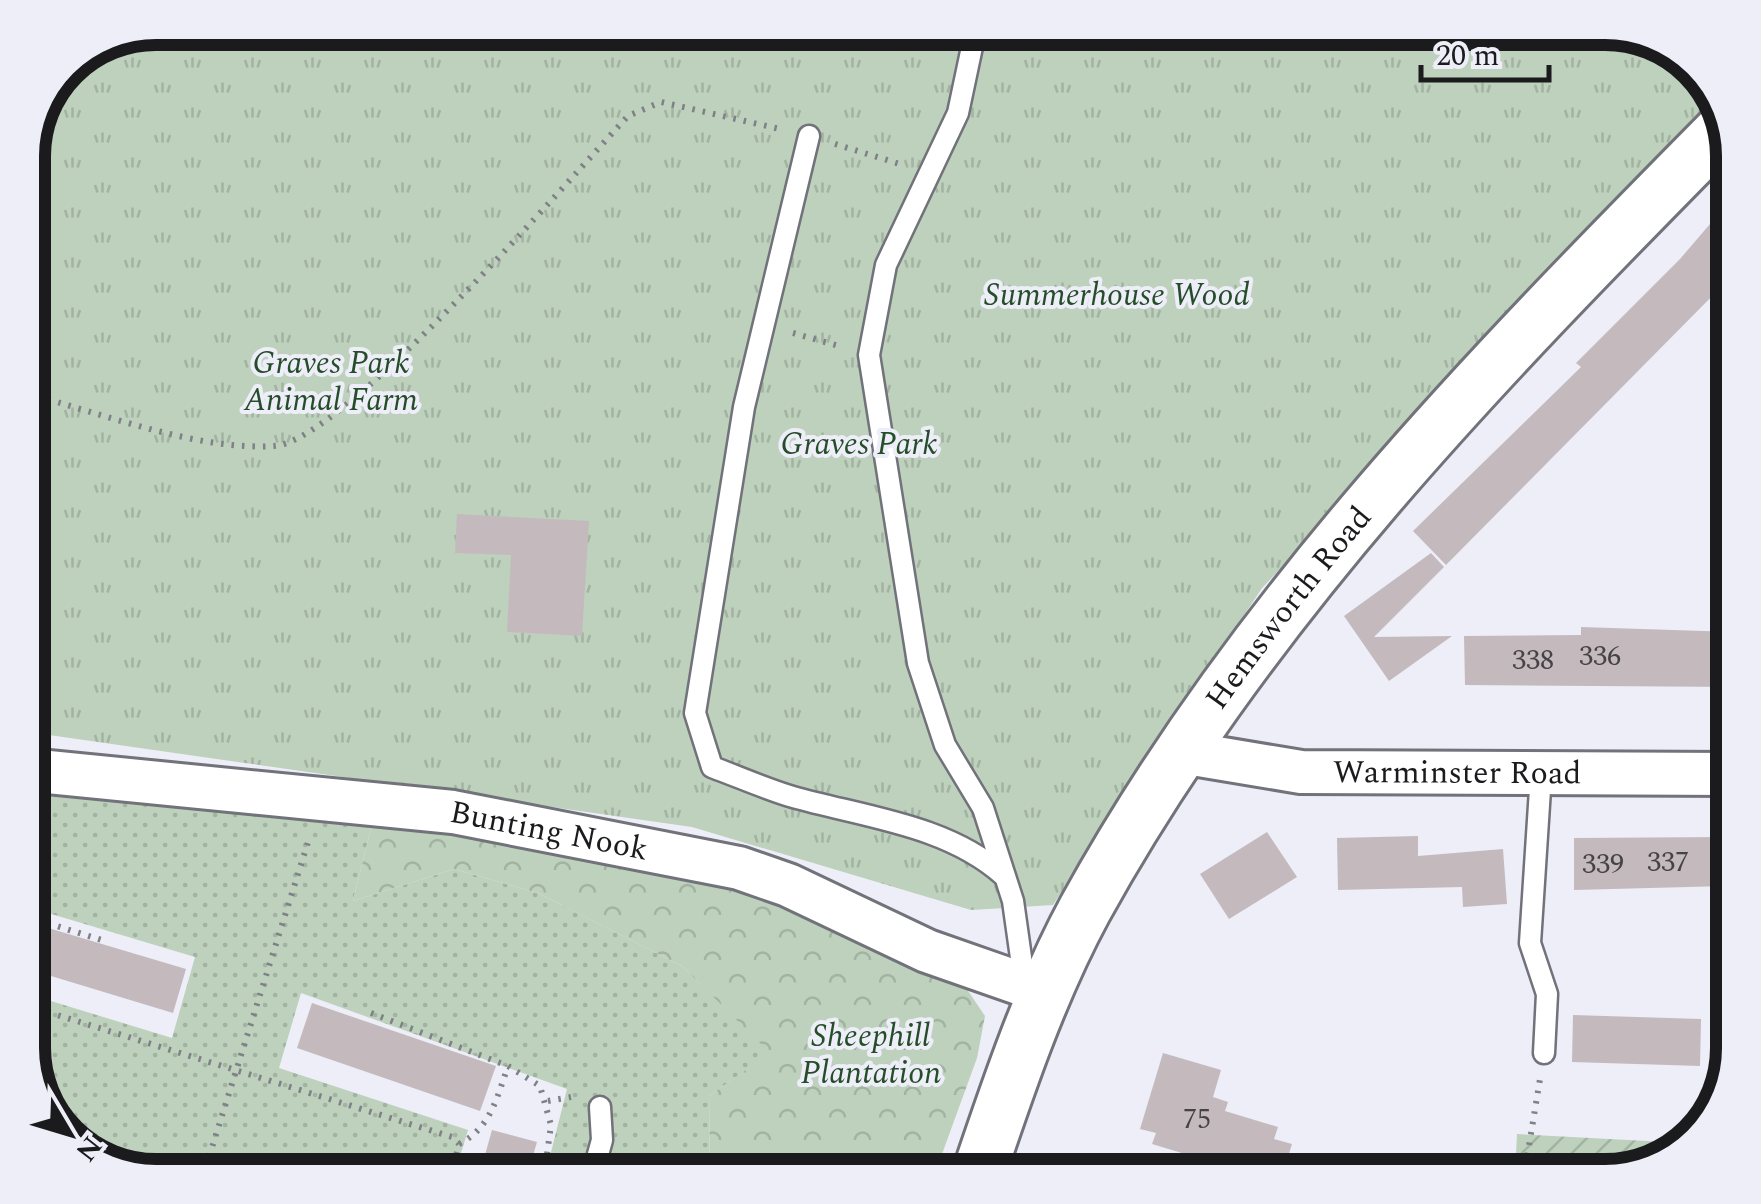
<svg xmlns="http://www.w3.org/2000/svg" width="1761" height="1204" font-family="Spectral,serif">
<style>
.grass{fill:url(#grass-dots)}
.forest{fill:url(#forest-crowns)}
.park{fill:url(#park-tufts)}
.garden{fill:url(#garden-furrows)}
.building{fill:#c4babd}
.lines{fill:none;stroke-linecap:round;stroke-linejoin:round}
.service-casing{stroke:#71727a;stroke-width:25}
.minor-casing{stroke:#71727a;stroke-width:48}
.tertiary-casing{stroke:#71727a;stroke-width:58}
.path{stroke:#808087;stroke-width:6;stroke-dasharray:2.5 8;stroke-linecap:butt}
.service{stroke:#fff;stroke-width:20}
.minor{stroke:#fff;stroke-width:42}
.tertiary{stroke:#fff;stroke-width:52}
.labels{text-anchor:middle;dominant-baseline:central;stroke-width:8;stroke-linejoin:round;paint-order:stroke}
.number-label{font-size:28px;fill:#454346}
.park-label{font-size:32px;font-style:italic;fill:#264d29;stroke:#edeef8}
.street-label{font-size:32px;fill:#1b1b1e;stroke:#edeef8}
.rim{fill:none;stroke:#1b1b1e;stroke-width:12}
</style>
<defs>
<pattern id="grass-dots" width="8" height="8" patternUnits="userSpaceOnUse" patternTransform="scale(2.5)"><rect width="8" height="8" fill="#bdd1bd"/><path d="M2 2h.1M6 6h.1" fill="none" stroke="#a2b3a2" stroke-width="1.8" stroke-linecap="round"/></pattern>
<pattern id="forest-crowns" width="20" height="18" patternUnits="userSpaceOnUse" patternTransform="scale(2.5)"><rect width="20" height="18" fill="#bdd1bd"/><path d="M2 6a3 3 0 1 1 6 0M12 15a3 3 0 1 1 6 0" fill="none" stroke="#a2b3a2"/></pattern>
<pattern id="park-tufts" width="24" height="20" patternUnits="userSpaceOnUse" patternTransform="scale(2.5)"><rect width="24" height="20" fill="#bdd1bd"/><path d="M3 7l-1-3M5 7V3M7 7l1-3M15 17l-1-3M17 17v-4M19 17l1-3" fill="none" stroke="#a2b3a2"/></pattern>
<pattern id="garden-furrows" width="10" height="10" patternUnits="userSpaceOnUse" patternTransform="scale(2.5)"><rect width="10" height="10" fill="#bdd1bd"/><path d="M-1 1l2-2M0 10L10 0M9 11l2-2" fill="none" stroke="#a2b3a2"/></pattern>
</defs>
<rect width="100%" height="100%" fill="#edeef8"/>
<path class="grass" d="M 28,787 L 372,824 L 353,901 L 454,869 L 538,893 L 682,966 L 771,1053 L 709,1096 L 710,1176 L 545,1176 L 567,1089 L 301,993 L 279,1068 L 468,1130 L 454,1176 L 156,1176 L 84,1154 L 44,1112 L 28,1055 L 28,994 L 172,1038 L 195,957 L 28,907 Z"/>
<path class="forest" d="M 372,824 L 465,833 L 730,877 L 960,979 L 985,1016 L 977,1058 L 934,1176 L 710,1176 L 709,1096 L 770,1053 L 682,966 L 538,893 L 454,869 L 353,901 Z"/>
<path class="park" d="M 156,28 L 1605,28 L 1677,50 L 1721,102 L 1262,588 L 1053,905 L 971,910 L 692,827 L 28,732 L 28,149 L 66,65 Z"/>
<path class="garden" d="M 1517,1134 L 1685,1143 C 1637,1185 1575,1176 1515,1176 Z"/>
<g class="building">
<path d="M 1734,196 L 1734,274 L 1446,565 L 1413,531 L 1581,367 L 1576,363 L 1680,259 Z"/>
<path d="M 457,514 L 589,521 L 582,636 L 507,632 L 511,555 L 455,553 Z"/>
<path d="M 1431,553 L 1444,567 L 1374,637 L 1452,636 L 1389,681 L 1344,616 Z"/>
<path d="M 1581,627 L 1734,632 L 1734,687 L 1465,685 L 1464,636 L 1581,635 Z"/>
<path d="M 1267,832 L 1297,877 L 1229,919 L 1200,874 Z"/>
<path d="M 1418,836 L 1418,856 L 1503,849 L 1507,904 L 1463,907 L 1462,887 L 1338,890 L 1337,838 Z"/>
<path d="M 1725,837 L 1726,886 L 1574,890 L 1574,838 Z"/>
<path d="M 28,922 L 186,969 L 173,1013 L 28,969 Z"/>
<path d="M 312,1003 L 496,1066 L 480,1111 L 297,1048 Z"/>
<path d="M 1573,1015 L 1701,1019 L 1700,1066 L 1572,1062 Z"/>
<path d="M 1163,1053 L 1221,1070 L 1213,1097 L 1228,1102 L 1225,1111 L 1278,1127 L 1274,1139 L 1292,1144 L 1282,1176 L 1211,1176 L 1215,1163 L 1152,1144 L 1156,1133 L 1140,1129 Z"/>
<path d="M 492,1130 L 537,1142 L 527,1176 L 479,1176 Z"/>
</g>
<g class="lines">
<g class="service-casing">
<g id="service">
<path d="M 976,28 L 958,113 L 886,265 L 869,355 L 918,663 L 945,745 L 983,808 L 1013,901 L 1025,986"/>
<path d="M 809,136 L 744,407 L 695,713 L 712,767 C 739,777 766,789 793,797 C 864,817 947,825 1003,875"/>
<path d="M 1541,774 L 1530,943 L 1547,994 L 1544,1053"/>
<path d="M 592,1176 L 602,1140 L 600,1107"/>
</g>
</g>
<g class="minor-casing">
<g id="minor">
<path id="s1" d="M 1181,752 L 1301,772 L 1733,774"/>
<path id="s2" d="M 28,770 L 453,812 L 739,868 L 788,885 L 927,951 L 1047,993"/>
</g>
</g>
<g class="tertiary-casing">
<g id="tertiary">
<path id="s3" d="M 978,1176 C 1008,1087 1040,992 1085,909 C 1250,609 1488,367 1726,126"/>
</g>
</g>
<g class="path">
<path d="M 835,144 L 900,164"/>
<path d="M 793,333 L 839,346"/>
<path d="M 28,394 C 101,413 198,451 274,446 C 343,442 571,177 628,116 L 661,102 L 780,129"/>
<path d="M 28,917 L 108,942"/>
<path d="M 28,1006 L 452,1137 L 459,1144 L 451,1176"/>
<path d="M 371,1013 L 508,1066 L 540,1086 L 551,1125 L 544,1176"/>
<path d="M 548,1101 L 571,1097"/>
<path d="M 459,1144 C 491,1128 497,1097 508,1066"/>
<path d="M 203,1176 L 309,839"/>
<path d="M 1524,1176 L 1540,1079"/>
</g>
<use href="#service" class="service"/>
<use href="#minor" class="minor"/>
<use href="#tertiary" class="tertiary"/>
</g>
<g class="labels">
<g class="number-label">
<text x="1600" y="656">336</text>
<text x="1533" y="660">338</text>
<text x="1668" y="862">337</text>
<text x="1603" y="864">339</text>
<text x="1197" y="1119">75</text>
</g>
<g class="park-label">
<text x="1117" y="295">Summerhouse Wood</text>
<text x="331" y="363">Graves Park<tspan x="331" dy="37">Animal Farm</tspan></text>
<text x="859" y="444">Graves Park</text>
<text x="871" y="1036">Sheephill<tspan x="871" dy="37">Plantation</tspan></text>
</g>
<g class="street-label">
<text stroke="none"><textPath href="#s3" startOffset="652">Hemsworth Road</textPath></text>
<text stroke="none"><textPath href="#s1" startOffset="278">Warminster Road</textPath></text>
<text stroke="none"><textPath href="#s2" startOffset="525">Bunting Nook</textPath></text>
</g>
</g>
<path d="M0 0H1761V1204H0ZM156 45H1605A111 111 0 0 1 1716 156V1048A111 111 0 0 1 1605 1159H156A111 111 0 0 1 45 1048V156A111 111 0 0 1 156 45Z" fill="#edeef8" fill-rule="evenodd"/>
<path class="rim" d="M156 45H1605A111 111 0 0 1 1716 156V1048A111 111 0 0 1 1605 1159H156A111 111 0 0 1 45 1048V156A111 111 0 0 1 156 45Z"/>
<g transform="translate(70 1134) rotate(128)" stroke="#edeef8" stroke-width="8" paint-order="stroke">
<path d="M0-8L18 38L0 25L-18 38Z" fill="#1b1b1e"/>
<text y="-15" font-size="28" font-weight="bold" text-anchor="middle" fill="#1b1b1e">N</text>
</g>
<path d="M1421 65v15h128v-15" fill="none" stroke="#1b1b1e" stroke-width="5"/>
<text x="1436" y="65" font-size="30" fill="#1b1b1e" stroke="#edeef8" stroke-width="8" paint-order="stroke">20 m</text>
</svg>
